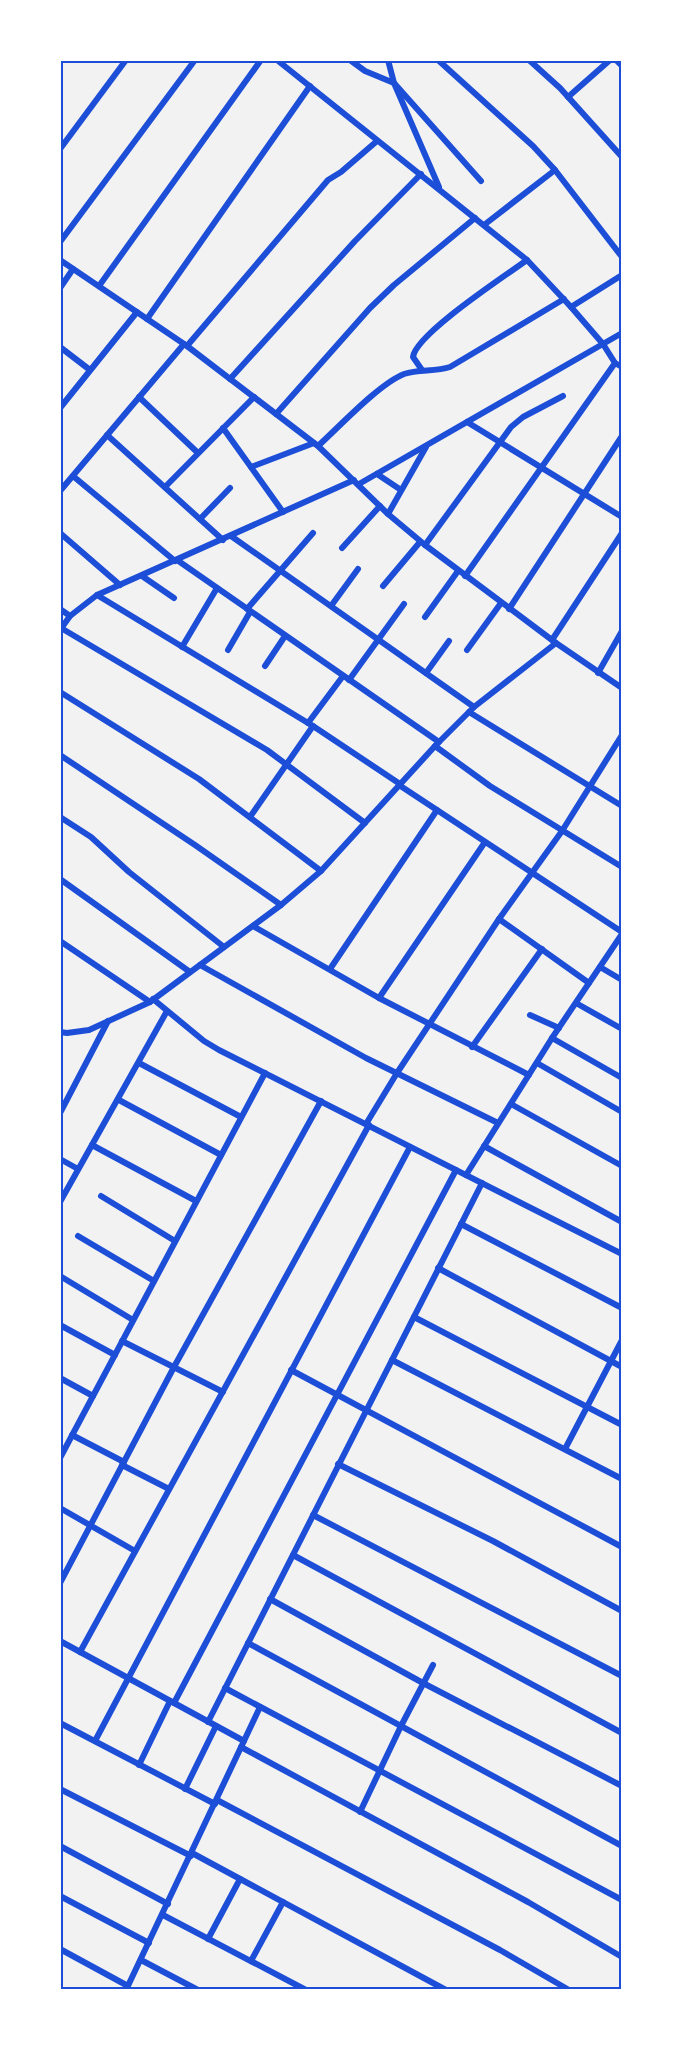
<svg xmlns="http://www.w3.org/2000/svg" width="682" height="2050" font-family="'Space Grotesk',sans-serif">
<style>
.lines{fill:none;stroke-linecap:round;stroke-linejoin:round}
.minor{stroke:#1d4ed8;stroke-width:6}
.neatline{fill:none;stroke:#1d4ed8;stroke-width:2}
</style>
<rect width="100%" height="100%" fill="#f2f2f2"/>
<g class="lines">
<g class="minor">
<path d="M 277,60 L 527,260 L 571,307 L 603,344 L 615,363 L 622,367"/>
<path d="M 350,60 L 365,71 L 394,83 L 481,181"/>
<path d="M 388,60 L 394,83 L 439,187"/>
<path d="M 438,60 L 533,146 L 555,170 L 622,257"/>
<path d="M 529,60 L 560,88 L 622,157"/>
<path d="M 616,60 L 622,66"/>
<path d="M 568,97 L 610,60"/>
<path d="M 60,149 L 126,60"/>
<path d="M 484,225 L 555,170"/>
<path d="M 60,242 L 195,60"/>
<path d="M 60,260 L 187,346 L 318,446 L 388,514 L 425,545 L 556,643 L 622,688"/>
<path d="M 99,286 L 261,60"/>
<path d="M 60,288 L 73,269"/>
<path d="M 571,307 L 622,275"/>
<path d="M 147,319 L 310,86"/>
<path d="M 187,346 L 328,180 L 341,172 L 377,141"/>
<path d="M 60,347 L 90,370"/>
<path d="M 422,370 L 413,357 C 416,334 505,276 527,260"/>
<path d="M 230,379 L 355,241 L 421,174"/>
<path d="M 139,397 L 198,453"/>
<path d="M 60,408 L 137,312"/>
<path d="M 276,414 L 370,308 L 394,285 L 475,218"/>
<path d="M 467,422 L 622,517"/>
<path d="M 223,428 L 283,512"/>
<path d="M 107,435 L 223,540"/>
<path d="M 318,446 C 340,426 379,384 404,374 C 419,369 435,372 450,367 L 564,299"/>
<path d="M 251,467 L 314,443"/>
<path d="M 377,474 L 401,490"/>
<path d="M 73,476 L 175,561"/>
<path d="M 359,484 L 622,333"/>
<path d="M 165,487 L 254,397"/>
<path d="M 60,491 L 184,344"/>
<path d="M 388,514 L 426,447"/>
<path d="M 200,519 L 230,488"/>
<path d="M 60,533 L 120,585"/>
<path d="M 231,536 L 474,707"/>
<path d="M 425,545 L 511,427 L 523,417 L 563,396"/>
<path d="M 342,548 L 380,506"/>
<path d="M 177,560 L 439,742"/>
<path d="M 142,576 L 174,598"/>
<path d="M 465,576 L 615,363"/>
<path d="M 383,586 L 420,542"/>
<path d="M 97,595 L 313,726 L 400,784"/>
<path d="M 331,606 L 358,569"/>
<path d="M 60,609 L 70,616"/>
<path d="M 247,609 L 313,533"/>
<path d="M 509,609 L 622,436"/>
<path d="M 425,617 L 458,571"/>
<path d="M 61,628 L 267,750 L 365,823"/>
<path d="M 60,630 L 70,616 L 97,595 L 354,480"/>
<path d="M 552,640 L 622,533"/>
<path d="M 182,647 L 217,588"/>
<path d="M 228,650 L 250,612"/>
<path d="M 467,650 L 501,603"/>
<path d="M 265,666 L 285,636"/>
<path d="M 426,673 L 449,641"/>
<path d="M 598,673 L 622,631"/>
<path d="M 349,680 L 404,604"/>
<path d="M 60,692 L 199,779 L 321,871"/>
<path d="M 469,712 L 622,806"/>
<path d="M 308,723 L 343,676"/>
<path d="M 435,746 L 490,786 L 622,867"/>
<path d="M 60,755 L 195,845 L 281,905"/>
<path d="M 399,785 L 622,932"/>
<path d="M 60,817 L 91,837 L 129,872 L 224,947"/>
<path d="M 250,817 L 313,726"/>
<path d="M 60,879 L 190,972"/>
<path d="M 499,919 L 589,983"/>
<path d="M 253,926 L 379,998 L 529,1075"/>
<path d="M 60,941 L 150,1002"/>
<path d="M 200,965 L 366,1058 L 498,1123"/>
<path d="M 600,967 L 622,980"/>
<path d="M 330,969 L 437,810"/>
<path d="M 379,998 L 485,842"/>
<path d="M 153,999 L 204,1041 L 219,1050 L 622,1254"/>
<path d="M 576,1003 L 622,1029"/>
<path d="M 530,1015 L 559,1028"/>
<path d="M 60,1032 L 67,1033 L 89,1030 L 150,1002 L 281,905 L 321,871 L 435,746 L 474,707 L 556,643"/>
<path d="M 552,1038 L 622,1078"/>
<path d="M 472,1047 L 542,949"/>
<path d="M 139,1063 L 241,1117"/>
<path d="M 537,1063 L 622,1112"/>
<path d="M 119,1100 L 221,1155"/>
<path d="M 511,1104 L 622,1166"/>
<path d="M 60,1113 L 108,1021"/>
<path d="M 366,1124 L 397,1073 L 499,919 L 562,831 L 622,735"/>
<path d="M 92,1145 L 196,1201"/>
<path d="M 484,1146 L 622,1222"/>
<path d="M 60,1159 L 78,1169"/>
<path d="M 466,1175 L 552,1038 L 622,934"/>
<path d="M 101,1196 L 175,1241"/>
<path d="M 60,1202 L 167,1011"/>
<path d="M 461,1224 L 622,1308"/>
<path d="M 78,1236 L 154,1281"/>
<path d="M 438,1268 L 622,1367"/>
<path d="M 60,1276 L 133,1320"/>
<path d="M 414,1317 L 622,1425"/>
<path d="M 60,1325 L 115,1355"/>
<path d="M 122,1341 L 223,1392"/>
<path d="M 392,1360 L 622,1479"/>
<path d="M 291,1370 L 622,1547"/>
<path d="M 60,1378 L 93,1396"/>
<path d="M 72,1435 L 124,1462"/>
<path d="M 565,1449 L 622,1340"/>
<path d="M 60,1458 L 265,1073"/>
<path d="M 338,1464 L 493,1541 L 622,1611"/>
<path d="M 122,1465 L 169,1489"/>
<path d="M 60,1508 L 135,1551"/>
<path d="M 313,1515 L 622,1676"/>
<path d="M 293,1555 L 622,1733"/>
<path d="M 60,1583 L 174,1367 L 321,1101"/>
<path d="M 270,1599 L 423,1683 L 622,1786"/>
<path d="M 60,1641 L 244,1741"/>
<path d="M 248,1643 L 622,1846"/>
<path d="M 80,1652 L 369,1125"/>
<path d="M 225,1688 L 622,1900"/>
<path d="M 174,1703 L 456,1170"/>
<path d="M 208,1722 L 482,1183"/>
<path d="M 60,1723 L 215,1804"/>
<path d="M 95,1741 L 410,1147"/>
<path d="M 241,1747 L 528,1902 L 622,1957"/>
<path d="M 139,1765 L 170,1701"/>
<path d="M 60,1789 L 191,1856"/>
<path d="M 185,1789 L 216,1726"/>
<path d="M 217,1800 L 500,1950 L 569,1990"/>
<path d="M 360,1812 L 401,1726 L 433,1665"/>
<path d="M 60,1846 L 168,1904"/>
<path d="M 192,1853 L 446,1990"/>
<path d="M 60,1896 L 149,1943"/>
<path d="M 163,1915 L 306,1990"/>
<path d="M 208,1939 L 240,1879"/>
<path d="M 60,1949 L 128,1986"/>
<path d="M 141,1960 L 198,1990"/>
<path d="M 251,1961 L 283,1902"/>
<path d="M 126,1990 L 260,1707"/>
</g>
</g>
<rect width="682" height="2050" fill="none" stroke="#ffffff" stroke-width="123"/>
<rect x="62" y="62" width="558" height="1926" class="neatline"/>
</svg>
